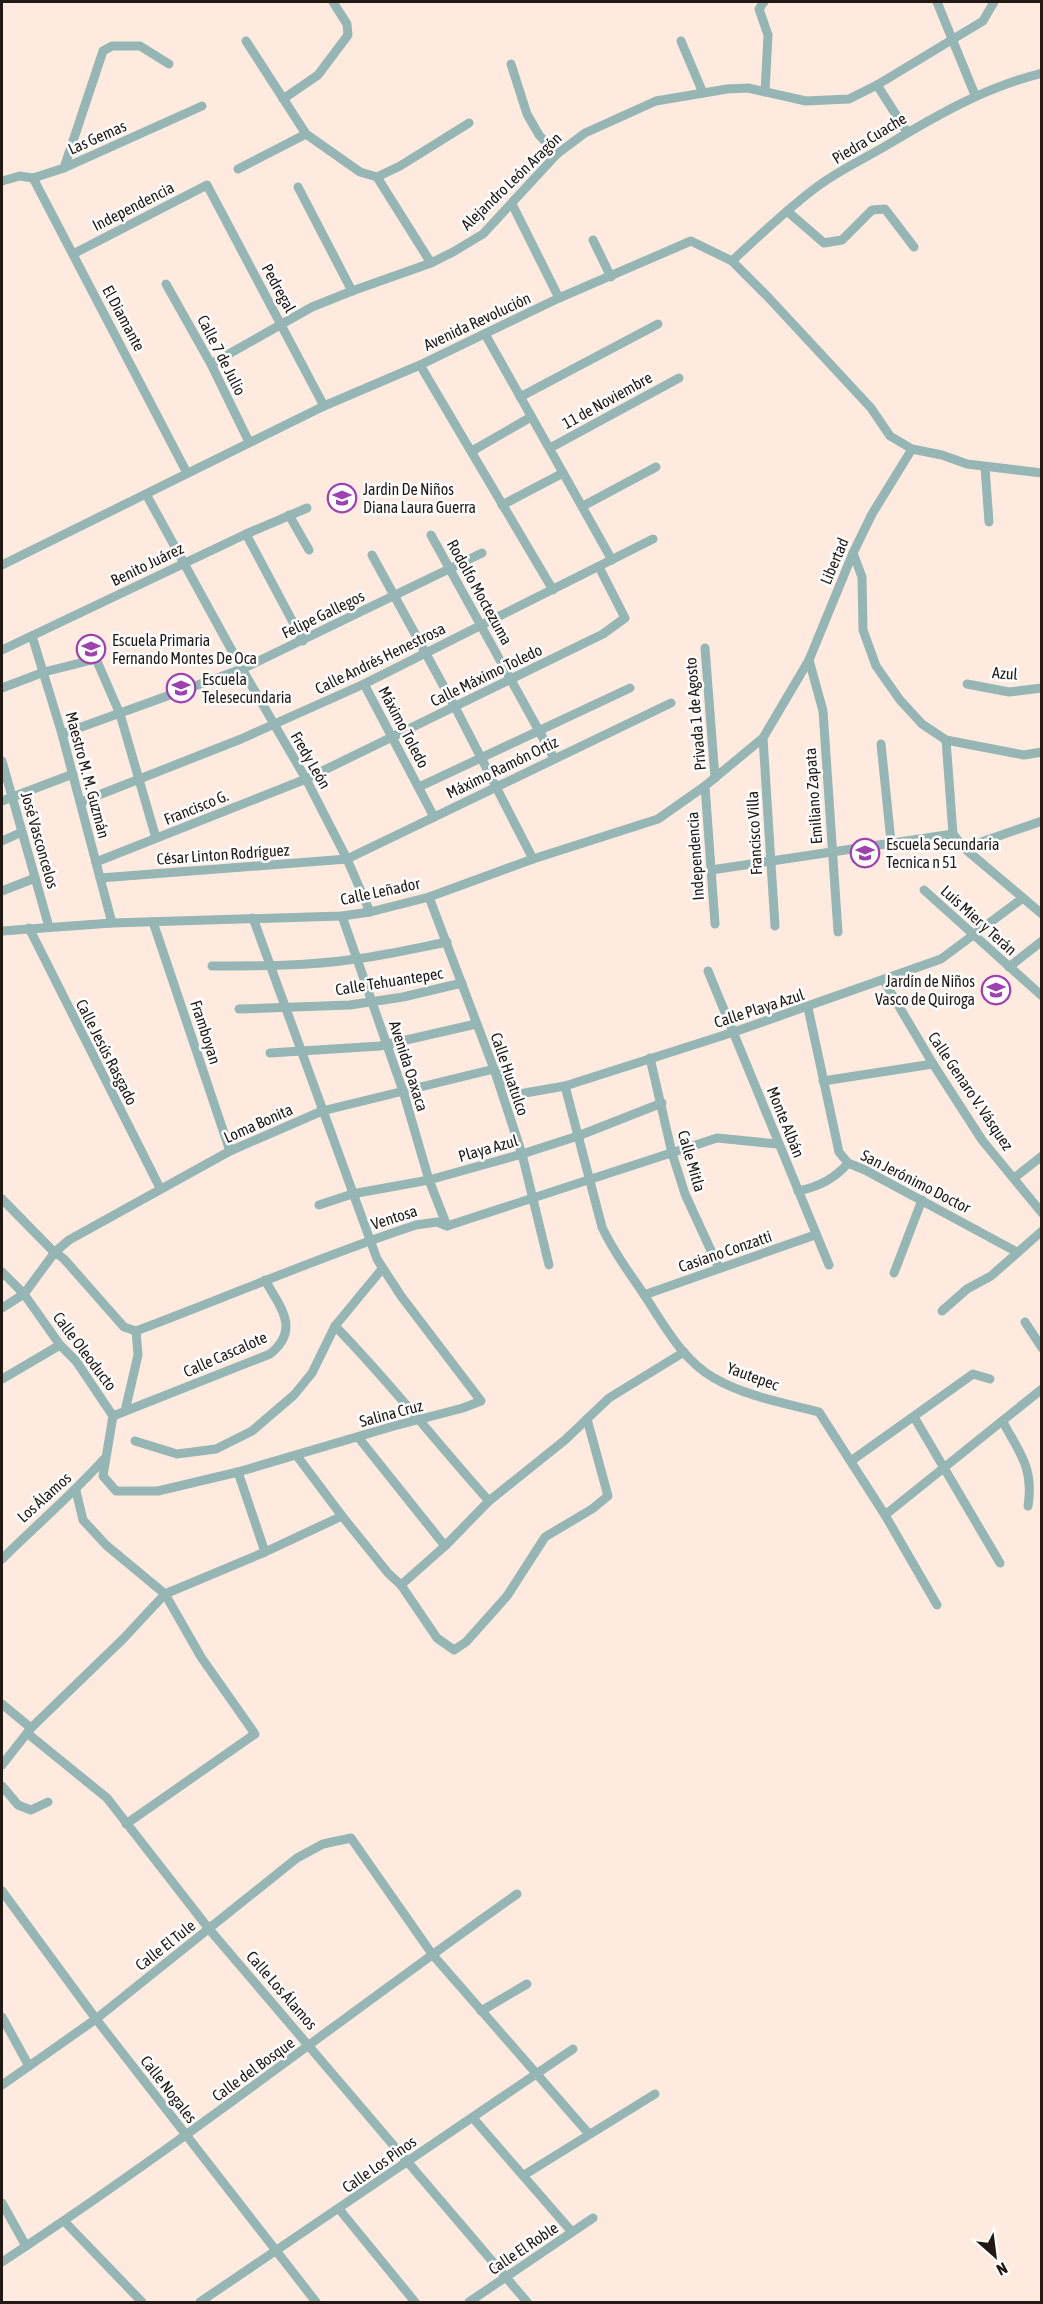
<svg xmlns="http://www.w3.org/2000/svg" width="1043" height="2304" font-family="'Asap Condensed',sans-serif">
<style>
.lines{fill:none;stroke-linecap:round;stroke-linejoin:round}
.minor{stroke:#95b6b4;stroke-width:9}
.labels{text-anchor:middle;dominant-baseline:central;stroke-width:5;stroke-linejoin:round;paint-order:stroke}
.street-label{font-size:16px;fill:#221915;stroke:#fff}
.poi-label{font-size:16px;fill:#221915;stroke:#fff;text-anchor:start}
</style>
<rect width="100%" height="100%" fill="#ffeae0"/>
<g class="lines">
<g class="minor">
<path d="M 764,2 L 759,9 L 768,35 L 765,92"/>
<path d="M 937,2 L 975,95"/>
<path d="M 246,41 L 306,134 L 360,172 L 377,177 L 431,263"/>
<path d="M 681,41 L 703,93"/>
<path d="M 511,64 L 527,114 L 539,135 L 557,154"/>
<path d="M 877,85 L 907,132"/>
<path d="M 283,99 L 318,75 L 348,35 L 347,24 L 333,2"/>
<path d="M 64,168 L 103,51 L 112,46 L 140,46 L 169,64"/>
<path d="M 238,169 L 306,134"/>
<path d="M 377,177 L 400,166 L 469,123"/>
<path d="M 33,178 L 187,473"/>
<path d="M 2,181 L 20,176 L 33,178 L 64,168 L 202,106"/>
<path d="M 298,187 L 352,291"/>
<path d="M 512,204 L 559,298"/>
<path d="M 787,211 L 824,243 L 842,240 L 872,210 L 885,209 L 914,247"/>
<path d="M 593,240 L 611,277"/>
<path d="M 73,254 L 207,185 L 324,406"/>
<path d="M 732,261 C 759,236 785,211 814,189 C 837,171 864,159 889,144 C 939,114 984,88 1042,73"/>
<path d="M 166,284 L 211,364 L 249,442"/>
<path d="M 485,334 L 612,560"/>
<path d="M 211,364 L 312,307 L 352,291 L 431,263 L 453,252 L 483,234 L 557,154 L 585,133 L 656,101 L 727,89 L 748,88 L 806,101 L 849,99 L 877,85 L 983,21 L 994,2"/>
<path d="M 420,365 L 553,590"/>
<path d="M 520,397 L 658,324"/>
<path d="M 550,448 L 679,378"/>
<path d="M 472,451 L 531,417"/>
<path d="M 985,467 L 989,522"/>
<path d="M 146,494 L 242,669 L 306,779 L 347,859 L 370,912"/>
<path d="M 502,505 L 563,473"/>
<path d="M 583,506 L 656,467"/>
<path d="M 289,515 L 309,550"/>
<path d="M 246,534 L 303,641"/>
<path d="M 431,535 L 554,758"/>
<path d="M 853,553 L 862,577 L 863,630 L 876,666 L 900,700 L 922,724 L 946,740 L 1024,755 L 1042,752"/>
<path d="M 372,555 L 455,707 L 533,859"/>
<path d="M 2,565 L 324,406 L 420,365 L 559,298 L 691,241 L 732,261 L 767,296 L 871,408 L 890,436 L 912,449 L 942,455 L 967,464 L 1042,473"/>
<path d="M 32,636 L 62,734 L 112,923"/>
<path d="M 705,648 L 715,778"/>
<path d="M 2,650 L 246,534 L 307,508"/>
<path d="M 809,660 L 823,711 L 838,932"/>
<path d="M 364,684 L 434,817"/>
<path d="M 967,684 L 1009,692 L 1042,688"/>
<path d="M 2,688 L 44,672 L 96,659 L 120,714 L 156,838"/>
<path d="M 62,734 L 242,669 L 482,553"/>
<path d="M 763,738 L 775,926"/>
<path d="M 946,740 L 953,834 L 964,848 L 1042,914"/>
<path d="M 881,744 L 891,842"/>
<path d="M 2,761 L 49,927"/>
<path d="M 705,786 L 715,924"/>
<path d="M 419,787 L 630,688"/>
<path d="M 2,801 L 73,774"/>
<path d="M 81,802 L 241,739 L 364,684 L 653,539"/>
<path d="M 2,841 L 22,832"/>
<path d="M 964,848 L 1042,821"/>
<path d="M 96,862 L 306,779 L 603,634 L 625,618 L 599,567"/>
<path d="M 711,870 L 953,834"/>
<path d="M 100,878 L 347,859 L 671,703"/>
<path d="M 924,890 L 1042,996"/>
<path d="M 2,891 L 35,878"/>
<path d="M 429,897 L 494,1069 L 522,1154 L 549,1265"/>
<path d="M 342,916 L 403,1091 L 429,1180 L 447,1226"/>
<path d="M 153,922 L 230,1151"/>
<path d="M 29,928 L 160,1188"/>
<path d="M 2,931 L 112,923 L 342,916 L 370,912 L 429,897 L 533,859 L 658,819 L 705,786 L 763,738 L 809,660 L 853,553 L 872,514 L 912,449"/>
<path d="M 212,966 C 260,966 308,966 356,959 C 386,955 417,948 447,942"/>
<path d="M 1009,967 L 1042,941"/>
<path d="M 708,971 L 829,1265"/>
<path d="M 884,981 L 933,1064 L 982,1140 L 1042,1213"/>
<path d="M 808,1008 L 839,1152 L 848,1163 L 865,1170 L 1017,1252"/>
<path d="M 239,1009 L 350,1005 L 403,997 L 462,983"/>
<path d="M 270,1053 L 380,1046 L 476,1024"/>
<path d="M 650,1058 L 672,1153 L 685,1194 L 719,1268"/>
<path d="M 823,1081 L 933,1064"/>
<path d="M 565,1086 L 602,1227 C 613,1251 628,1271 643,1293 C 662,1322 682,1360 714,1378 C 745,1396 784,1403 819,1412 L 885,1515 L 937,1605"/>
<path d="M 1014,1178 L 1042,1156"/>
<path d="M 798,1191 C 818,1187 835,1179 848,1163"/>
<path d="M 2,1199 L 51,1249 L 64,1259 L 124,1327 L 136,1331 C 230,1296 321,1256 416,1225 L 437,1222 L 447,1226 L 717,1138 L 778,1144"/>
<path d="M 319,1205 L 352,1194 L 429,1180 L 522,1154 L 578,1136 L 662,1103"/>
<path d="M 2,1272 L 24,1294 L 60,1345 L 76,1361 L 113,1416 L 103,1476 L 116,1491 L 158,1491 L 238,1472 L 394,1426 L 463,1408 L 481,1401 L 401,1296 L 377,1259 L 253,918"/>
<path d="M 894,1273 L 922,1200"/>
<path d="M 644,1295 L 815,1235"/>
<path d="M 2,1308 L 24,1294 L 55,1252 L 69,1240 L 230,1151 L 322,1111 L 494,1069 L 519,1094 L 565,1086 L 734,1032 L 941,959 L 1023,898"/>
<path d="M 942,1311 L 967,1289 L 991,1276 L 1042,1231"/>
<path d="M 1025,1322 L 1042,1348"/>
<path d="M 335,1326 C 389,1381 437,1443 489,1501"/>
<path d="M 2,1379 L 60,1345"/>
<path d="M 125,1411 L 138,1355 L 136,1331"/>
<path d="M 113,1416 L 270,1354 C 301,1329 280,1307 265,1280"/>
<path d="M 914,1417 L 1000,1563"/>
<path d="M 1003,1422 C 1020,1454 1034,1468 1028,1506"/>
<path d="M 358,1437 L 445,1546"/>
<path d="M 135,1441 L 177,1454 L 216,1449 L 252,1431 L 294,1395 L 312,1373 L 335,1326 L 382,1269"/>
<path d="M 297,1456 L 342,1516 L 388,1573 L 401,1585 L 437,1638 L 454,1650 L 466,1642 L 507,1596 L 545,1537 L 592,1509 L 608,1496 L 587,1419"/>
<path d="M 851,1461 L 973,1374 L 990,1379"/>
<path d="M 238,1472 L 265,1552"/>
<path d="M 76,1491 L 83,1520 L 106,1545 L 165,1594 L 201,1657 L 255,1734 L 126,1824"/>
<path d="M 885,1515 L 1042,1389"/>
<path d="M 2,1559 C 36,1525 73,1494 105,1458"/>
<path d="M 401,1585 L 445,1546 L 489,1501 L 565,1440 L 609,1398 L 684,1352"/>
<path d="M 2,1704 L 31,1728"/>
<path d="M 27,1733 L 107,1798 L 209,1929 L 527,2302"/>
<path d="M 2,1765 L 31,1728 L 123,1639 L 165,1594 L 265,1552 L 342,1516"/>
<path d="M 2,1786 L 18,1805 L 31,1810 L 48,1802"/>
<path d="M 2,1891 L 96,2019 L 316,2302"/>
<path d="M 481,2011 L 527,1984"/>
<path d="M 2,2017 L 29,2066"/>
<path d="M 2,2085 L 96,2019 L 297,1858 L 323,1844 L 351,1838 L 432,1954 L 589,2134"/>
<path d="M 473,2118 L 572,2232"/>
<path d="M 524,2175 L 655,2094"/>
<path d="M 2,2203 L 26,2246"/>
<path d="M 339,2209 L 415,2302"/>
<path d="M 64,2221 L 142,2302"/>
<path d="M 2,2262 C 179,2146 344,2016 517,1894"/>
<path d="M 200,2302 L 573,2049"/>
<path d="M 469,2302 L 593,2218"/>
</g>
</g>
<defs>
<g id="school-ring" transform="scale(1.5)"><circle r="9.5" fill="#fff" stroke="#9c43af" stroke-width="1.5"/><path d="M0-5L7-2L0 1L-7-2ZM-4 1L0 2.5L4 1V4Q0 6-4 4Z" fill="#9c43af"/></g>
</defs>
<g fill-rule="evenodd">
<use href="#school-ring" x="342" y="498"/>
<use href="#school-ring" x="91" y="649"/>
<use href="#school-ring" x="181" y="688"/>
<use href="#school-ring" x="865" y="853"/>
<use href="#school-ring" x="996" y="990"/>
</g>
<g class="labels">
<g class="street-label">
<text transform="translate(97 137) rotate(-24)">Las Gemas</text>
<text transform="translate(869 138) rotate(-31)">Piedra Cuache</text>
<text transform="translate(511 181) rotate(-44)">Alejandro León Aragón</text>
<text transform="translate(133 206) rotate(-27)">Independencia</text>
<text transform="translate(279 288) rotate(61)">Pedregal</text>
<text transform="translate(124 318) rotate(62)">El Diamante</text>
<text transform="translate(477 321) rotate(-25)">Avenida Revolución</text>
<text transform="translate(222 355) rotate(63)">Calle 7 de Julio</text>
<text transform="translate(607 400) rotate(-29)">11 de Noviembre</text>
<text transform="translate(834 561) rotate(-67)">Libertad</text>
<text transform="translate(147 564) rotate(-26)">Benito Juárez</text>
<text transform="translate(480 592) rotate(61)">Rodolfo Moctezuma</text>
<text transform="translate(323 614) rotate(-26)">Felipe Gallegos</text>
<text transform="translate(380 658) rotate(-26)">Calle Andrés Henestrosa</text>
<text transform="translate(1005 673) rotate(4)">Azul</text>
<text transform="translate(486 675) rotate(-26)">Calle Máximo Toledo</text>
<text transform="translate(695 714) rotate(-95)">Privada 1 de Agosto</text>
<text transform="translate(404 727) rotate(62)">Máximo Toledo</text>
<text transform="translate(311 760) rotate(60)">Fredy León</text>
<text transform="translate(502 767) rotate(-26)">Máximo Ramón Ortiz</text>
<text transform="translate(88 775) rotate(75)">Maestro M. M. Guzmán</text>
<text transform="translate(813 796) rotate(-94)">Emiliano Zapata</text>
<text transform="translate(196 807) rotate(-22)">Francisco G.</text>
<text transform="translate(754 833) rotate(-93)">Francisco Villa</text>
<text transform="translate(40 840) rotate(74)">José Vasconcelos</text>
<text transform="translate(223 854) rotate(-4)">César Linton Rodríguez</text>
<text transform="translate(695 856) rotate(-94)">Independencia</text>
<text transform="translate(380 891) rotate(-12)">Calle Leñador</text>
<text transform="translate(979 920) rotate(42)">Luis Mier y Terán</text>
<text transform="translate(389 981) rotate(-9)">Calle Tehuantepec</text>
<text transform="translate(759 1008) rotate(-18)">Calle Playa Azul</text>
<text transform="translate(206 1032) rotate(72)">Framboyan</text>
<text transform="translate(107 1052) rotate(63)">Calle Jesús Rasgado</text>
<text transform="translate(409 1066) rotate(72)">Avenida Oaxaca</text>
<text transform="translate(510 1074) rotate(71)">Calle Huatulco</text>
<text transform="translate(971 1091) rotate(56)">Calle Genaro V. Vásquez</text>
<text transform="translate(786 1122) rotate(68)">Monte Albán</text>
<text transform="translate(258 1123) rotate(-24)">Loma Bonita</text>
<text transform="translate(488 1148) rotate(-16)">Playa Azul</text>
<text transform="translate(692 1161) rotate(74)">Calle Mitla</text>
<text transform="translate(916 1181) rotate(27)">San Jerónimo Doctor</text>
<text transform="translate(394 1217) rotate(-18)">Ventosa</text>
<text transform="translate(725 1251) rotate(-19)">Casiano Conzatti</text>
<text transform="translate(85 1351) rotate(53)">Calle Oleoducto</text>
<text transform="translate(225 1354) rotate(-24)">Calle Cascalote</text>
<text transform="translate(753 1376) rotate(20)">Yautepec</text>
<text transform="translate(391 1413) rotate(-15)">Salina Cruz</text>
<text transform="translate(44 1497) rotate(-42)">Los Álamos</text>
<text transform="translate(165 1945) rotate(-38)">Calle El Tule</text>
<text transform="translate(282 1990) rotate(49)">Calle Los Álamos</text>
<text transform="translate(253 2069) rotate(-36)">Calle del Bosque</text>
<text transform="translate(169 2089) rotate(52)">Calle Nogales</text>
<text transform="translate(379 2164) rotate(-35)">Calle Los Pinos</text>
<text transform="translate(523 2248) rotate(-34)">Calle El Roble</text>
</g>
<g class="poi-label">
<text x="363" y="489">Jardin De Niños<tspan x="363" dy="18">Diana Laura Guerra</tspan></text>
<text x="112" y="640">Escuela Primaria<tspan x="112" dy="18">Fernando Montes De Oca</tspan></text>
<text x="202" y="679">Escuela<tspan x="202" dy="18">Telesecundaria</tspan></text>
<text x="886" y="844">Escuela Secundaria<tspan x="886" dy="18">Tecnica n 51</tspan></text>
<text x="975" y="981" text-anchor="end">Jardín de Niños<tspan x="975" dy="18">Vasco de Quiroga</tspan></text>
</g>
</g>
<rect width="1043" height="2304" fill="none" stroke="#221915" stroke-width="6"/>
<g transform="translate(995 2256) rotate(152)" stroke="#ffffff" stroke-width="4.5" paint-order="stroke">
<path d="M0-4.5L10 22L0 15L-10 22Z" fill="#221915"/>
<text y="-9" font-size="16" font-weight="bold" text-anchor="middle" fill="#221915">N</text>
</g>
</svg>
